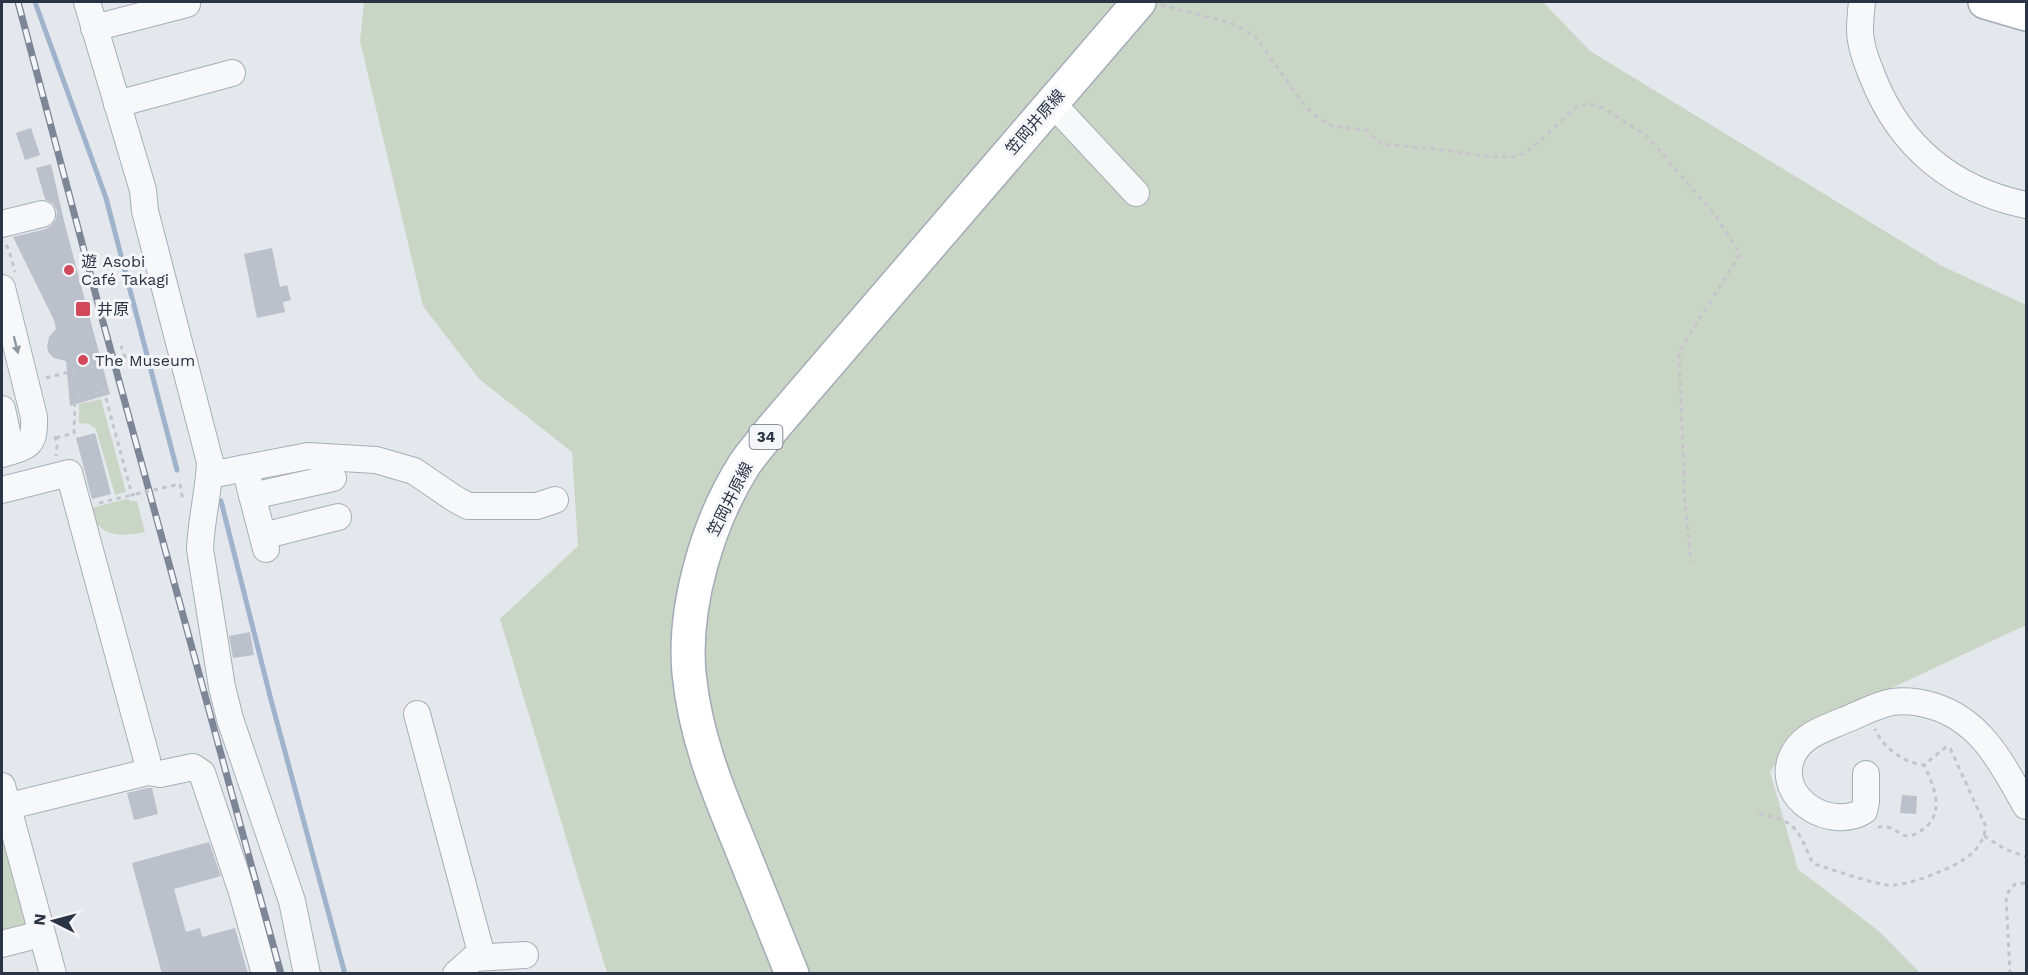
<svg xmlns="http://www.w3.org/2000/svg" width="2028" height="975" font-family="'Work Sans','Noto Sans JP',sans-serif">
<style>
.green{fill:#c9d6c5}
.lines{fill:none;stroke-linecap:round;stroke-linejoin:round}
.stream{stroke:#9fb4cc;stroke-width:5}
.building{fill:#bbc0ca}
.minor-casing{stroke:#a9aeb7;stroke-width:28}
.major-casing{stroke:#a3abb8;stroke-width:36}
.path{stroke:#c2c5cb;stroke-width:3;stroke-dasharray:4.5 4.5;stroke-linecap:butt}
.minor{stroke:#f7f8fa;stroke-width:26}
.major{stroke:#fff;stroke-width:33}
.rail-casing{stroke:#7d8696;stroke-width:7}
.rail{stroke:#f4f6f9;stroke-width:4.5;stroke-dasharray:14;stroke-linecap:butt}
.path-bridge{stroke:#c2c5cb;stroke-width:3;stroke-dasharray:4.5 4.5;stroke-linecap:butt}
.oneway{fill:#9196a0}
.poi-dot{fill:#d1495b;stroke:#f4f6f9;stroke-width:2}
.labels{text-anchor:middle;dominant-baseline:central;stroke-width:6;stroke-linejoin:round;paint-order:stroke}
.shield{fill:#f4f6f9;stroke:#676e7b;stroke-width:1.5}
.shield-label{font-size:15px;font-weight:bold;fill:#2b3445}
.street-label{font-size:16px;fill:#2b3445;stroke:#f4f6f9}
.poi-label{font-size:16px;fill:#2b3445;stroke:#f4f6f9;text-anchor:start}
</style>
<rect width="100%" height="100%" fill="#e4e7ec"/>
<g class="green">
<path d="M 364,2 L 1543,2 L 1590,51 L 1942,266 L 2026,305 L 2026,625 L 1832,716 L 1801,727 L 1770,772 L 1798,869 L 1880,932 L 1920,973 L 607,973 L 500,619 L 578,546 L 572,452 L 479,379 L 423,306 L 360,41 Z"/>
<path d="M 101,399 L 126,492 L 115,495 L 96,429 L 89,424 L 79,423 L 79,404 Z"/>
<path d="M 126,499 L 131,501 L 137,501 L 145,532 C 118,538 99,536 88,509 Z"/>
<path d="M 2,824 L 30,926 L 2,939 Z"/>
</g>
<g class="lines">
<g class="stream">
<path d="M 35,2 L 106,198 L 177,470"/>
<path d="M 221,501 L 271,700 L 345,974"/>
</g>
</g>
<g class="building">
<path d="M 31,128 L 40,155 L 25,160 L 16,133 Z"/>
<path d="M 51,164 L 65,225 L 110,394 L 70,406 L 66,361 L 54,358 L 49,353 L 47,347 L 49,337 L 56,329 L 54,320 L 13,237 L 46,229 L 52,225 L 56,219 L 57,211 L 53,204 L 45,199 L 36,168 Z"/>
<path d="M 272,248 L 280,287 L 287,285 L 291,300 L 283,302 L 285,312 L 257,318 L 244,254 Z"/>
<path d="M 95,433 L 111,494 L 92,499 L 76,438 Z"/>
<path d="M 250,632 L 254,655 L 233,658 L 229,636 Z"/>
<path d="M 147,788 L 152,788 L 158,814 L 134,820 L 127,793 Z"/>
<path d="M 1902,795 L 1917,796 L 1916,814 L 1900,813 Z"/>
<path d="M 209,842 L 221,876 L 174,889 L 186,932 L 200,928 L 202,937 L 235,928 L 248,974 L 162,974 L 132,863 Z"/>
</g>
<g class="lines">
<g class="minor-casing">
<g id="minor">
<path d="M 87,2 L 143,190 L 145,211 L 210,462 C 209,491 201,520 200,549 L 222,687 L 230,719 L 292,901 L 307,974"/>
<path d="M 1862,2 C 1861,11 1860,20 1860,29 C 1860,46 1867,63 1873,78 C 1901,148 1954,190 2026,205"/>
<path d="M 94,28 L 187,4"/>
<path d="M 1052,103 L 1136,193"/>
<path d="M 117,104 L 232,73"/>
<path d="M 2,224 L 42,214"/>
<path d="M 2,288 L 34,417 C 35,447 28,446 2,454"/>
<path d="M 2,409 L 11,451"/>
<path d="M 245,468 L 266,549"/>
<path d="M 210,475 L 308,456 L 376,460 L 414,471 L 455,499 L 468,506 L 537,506 L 555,500"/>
<path d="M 2,490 L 69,473 L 147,760 L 148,772"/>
<path d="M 252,496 L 333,478"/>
<path d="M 263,536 L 338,517"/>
<path d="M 417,714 L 482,956"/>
<path d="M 1866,774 L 1866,802 L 1864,811 C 1831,831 1777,800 1791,759 C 1800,735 1824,729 1845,720 C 1860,714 1876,705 1892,702 C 1905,700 1920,702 1933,706 C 1982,721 2002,764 2026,806"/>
<path d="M 2,786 L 53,974"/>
<path d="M 2,808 L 148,772 L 160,774 L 193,767 L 202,773 L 242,892 L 265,974"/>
<path d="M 2,944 L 41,934"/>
<path d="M 456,974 L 474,958 L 525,955"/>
</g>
</g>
<g class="major-casing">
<g id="major">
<path d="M 1985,2 L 2026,14"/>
<path d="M 792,974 C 775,931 758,889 741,847 C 717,789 695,736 689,673 C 683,606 708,522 744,465 C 752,453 763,441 772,429 L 1139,2"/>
</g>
</g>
<g class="path">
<path d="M 1161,5 L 1231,23 L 1255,36 L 1305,106 L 1318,118 L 1332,126 L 1366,130 L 1381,144 L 1426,148 L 1495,157 L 1517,157 L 1532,148 L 1575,108 L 1589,103 L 1603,108 L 1646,135 L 1716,216 L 1740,254 L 1679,352 L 1685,503 L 1691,562"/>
<path d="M 6,245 L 9,250 L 15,272"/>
<path d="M 93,367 L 100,392"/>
<path d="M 46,378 L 125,357 L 121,346"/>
<path d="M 55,436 L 57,446 L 56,456"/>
<path d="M 56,438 L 74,433 L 75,399 L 104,391 L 132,495 L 136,494"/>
<path d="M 180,484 L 183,501"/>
<path d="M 99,503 L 132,495"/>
<path d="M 1759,814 C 1780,818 1794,821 1803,842 C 1807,849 1809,858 1814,864 C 1838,871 1863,881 1887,885 C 1904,888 1957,867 1970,855 C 1979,847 1984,839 1986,827 L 1950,748 L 1946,747 L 1924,765 C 1904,763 1883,748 1875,729"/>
<path d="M 1878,827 C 1881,827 1884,826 1887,827 C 1895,828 1900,836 1909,836 C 1915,835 1921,831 1926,827 C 1945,810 1933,784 1924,765"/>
<path d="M 1984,836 L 2005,849 L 2026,857"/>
<path d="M 2010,974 L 2006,895 L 2015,884 L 2026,883"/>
</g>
<use href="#minor" class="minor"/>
<use href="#major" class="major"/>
<g class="rail-casing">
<path id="rail" d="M 18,2 L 103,322 L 281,974"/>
</g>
<use href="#rail" class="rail"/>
<path class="path-bridge" d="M 136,494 L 180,484"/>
</g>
<defs><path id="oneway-solid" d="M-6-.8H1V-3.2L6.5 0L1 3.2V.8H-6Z" transform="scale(1.5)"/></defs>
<use class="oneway" href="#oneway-solid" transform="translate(16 345) rotate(76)"/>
<g class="poi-dot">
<circle cx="69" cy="270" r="6"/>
<rect x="75" y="301" width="16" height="16" rx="3"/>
<circle cx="83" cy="360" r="6"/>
</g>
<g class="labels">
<rect class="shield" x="749.5" y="425" width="33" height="24" rx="4.5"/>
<g class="shield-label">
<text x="766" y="437">34</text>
</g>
<g class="street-label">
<text transform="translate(1035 122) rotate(-49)">笠岡井原線</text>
<text transform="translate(730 499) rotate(-63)">笠岡井原線</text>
</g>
<g class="poi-label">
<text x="81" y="261">遊 Asobi<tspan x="81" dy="18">Café Takagi</tspan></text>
<text x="97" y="309">井原</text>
<text x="95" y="360">The Museum</text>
</g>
</g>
<rect width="2028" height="975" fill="none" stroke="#2b3445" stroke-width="6"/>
<g transform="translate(54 921) rotate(276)" stroke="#f4f6f9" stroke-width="4.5" paint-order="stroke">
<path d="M0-4.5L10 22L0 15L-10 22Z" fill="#2b3445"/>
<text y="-9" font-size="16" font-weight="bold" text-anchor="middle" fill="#2b3445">N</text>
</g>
</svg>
